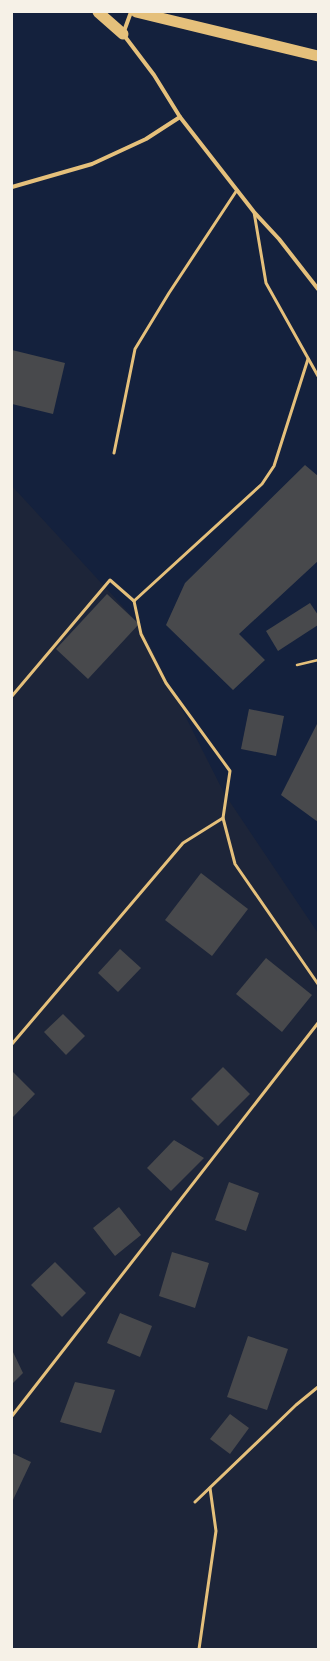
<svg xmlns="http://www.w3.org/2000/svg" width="330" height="1661" font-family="'Sofia Sans Condensed',sans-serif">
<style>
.green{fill:#1d2539}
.building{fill:#48494c}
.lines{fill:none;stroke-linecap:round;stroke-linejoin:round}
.path{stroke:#e5c07b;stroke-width:2.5}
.service{stroke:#e5c07b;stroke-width:3}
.minor{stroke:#e5c07b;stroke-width:4}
.trunk{stroke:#e5c07b;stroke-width:11}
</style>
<rect width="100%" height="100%" fill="#14213d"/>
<path class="green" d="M 12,486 L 139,624 L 224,793 L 318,933 L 318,1649 L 12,1649 Z"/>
<g class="building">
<path d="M 12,350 L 65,363 L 53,414 L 12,404 Z"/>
<path d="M 305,465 L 318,476 L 318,561 L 239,634 L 265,660 L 233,690 L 166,625 L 185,583 Z"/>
<path d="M 107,594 L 139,624 L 88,679 L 56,649 Z"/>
<path d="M 310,603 L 318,615 L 318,625 L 278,651 L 266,631 Z"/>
<path d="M 249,709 L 284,716 L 276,756 L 241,749 Z"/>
<path d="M 317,724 L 318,725 L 318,822 L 281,795 Z"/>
<path d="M 201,873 L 248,909 L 212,956 L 165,920 Z"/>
<path d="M 120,949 L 141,968 L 118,992 L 98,973 Z"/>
<path d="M 266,958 L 312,995 L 282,1032 L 236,994 Z"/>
<path d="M 63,1014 L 85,1036 L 66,1055 L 44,1032 Z"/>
<path d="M 223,1067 L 250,1094 L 218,1126 L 191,1099 Z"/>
<path d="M 12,1071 L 35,1094 L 12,1118 Z"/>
<path d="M 174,1140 L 204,1158 L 171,1191 L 147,1168 Z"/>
<path d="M 229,1182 L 259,1193 L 246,1231 L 215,1220 Z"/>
<path d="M 119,1207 L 141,1235 L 115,1256 L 93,1228 Z"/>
<path d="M 172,1252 L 209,1263 L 195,1308 L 159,1296 Z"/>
<path d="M 55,1262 L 86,1293 L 62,1317 L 31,1285 Z"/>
<path d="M 120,1313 L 152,1326 L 140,1357 L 107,1343 Z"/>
<path d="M 248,1336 L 288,1349 L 267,1410 L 227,1397 Z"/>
<path d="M 12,1350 L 23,1373 L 12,1384 Z"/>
<path d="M 75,1382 L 115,1390 L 101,1433 L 60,1422 Z"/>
<path d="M 230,1414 L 249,1428 L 230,1454 L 210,1439 Z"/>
<path d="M 12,1453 L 31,1462 L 12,1502 Z"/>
</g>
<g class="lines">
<path class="path" d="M 297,665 L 318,660"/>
<g class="service">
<path d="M 254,212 L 266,283 L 318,376"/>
<path d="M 114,453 L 135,349 L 169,293 L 237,190"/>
<path d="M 134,601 L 141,634 L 166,683 L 230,771 L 223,818 L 235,864 L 318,984"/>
<path d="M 134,601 L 262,484 L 274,466 L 308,359"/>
<path d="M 12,696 L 110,580 L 134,601"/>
<path d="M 12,1044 L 183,843 L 223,818"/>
<path d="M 12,1416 L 318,1023"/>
<path d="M 195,1502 L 296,1405 L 318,1387"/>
<path d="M 199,1649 L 216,1531 L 210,1488"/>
</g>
<g class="minor">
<path d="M 131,12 L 123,34 L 154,75 L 180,117 L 254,212 L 279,239 L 318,289"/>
<path d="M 12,187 L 92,164 L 146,139 L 180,117"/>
</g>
<g class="trunk">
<path d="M 98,12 L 123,34"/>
<path d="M 136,12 L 318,56"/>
</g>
</g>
<rect width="330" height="1661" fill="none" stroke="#f6f1e7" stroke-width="26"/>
</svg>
